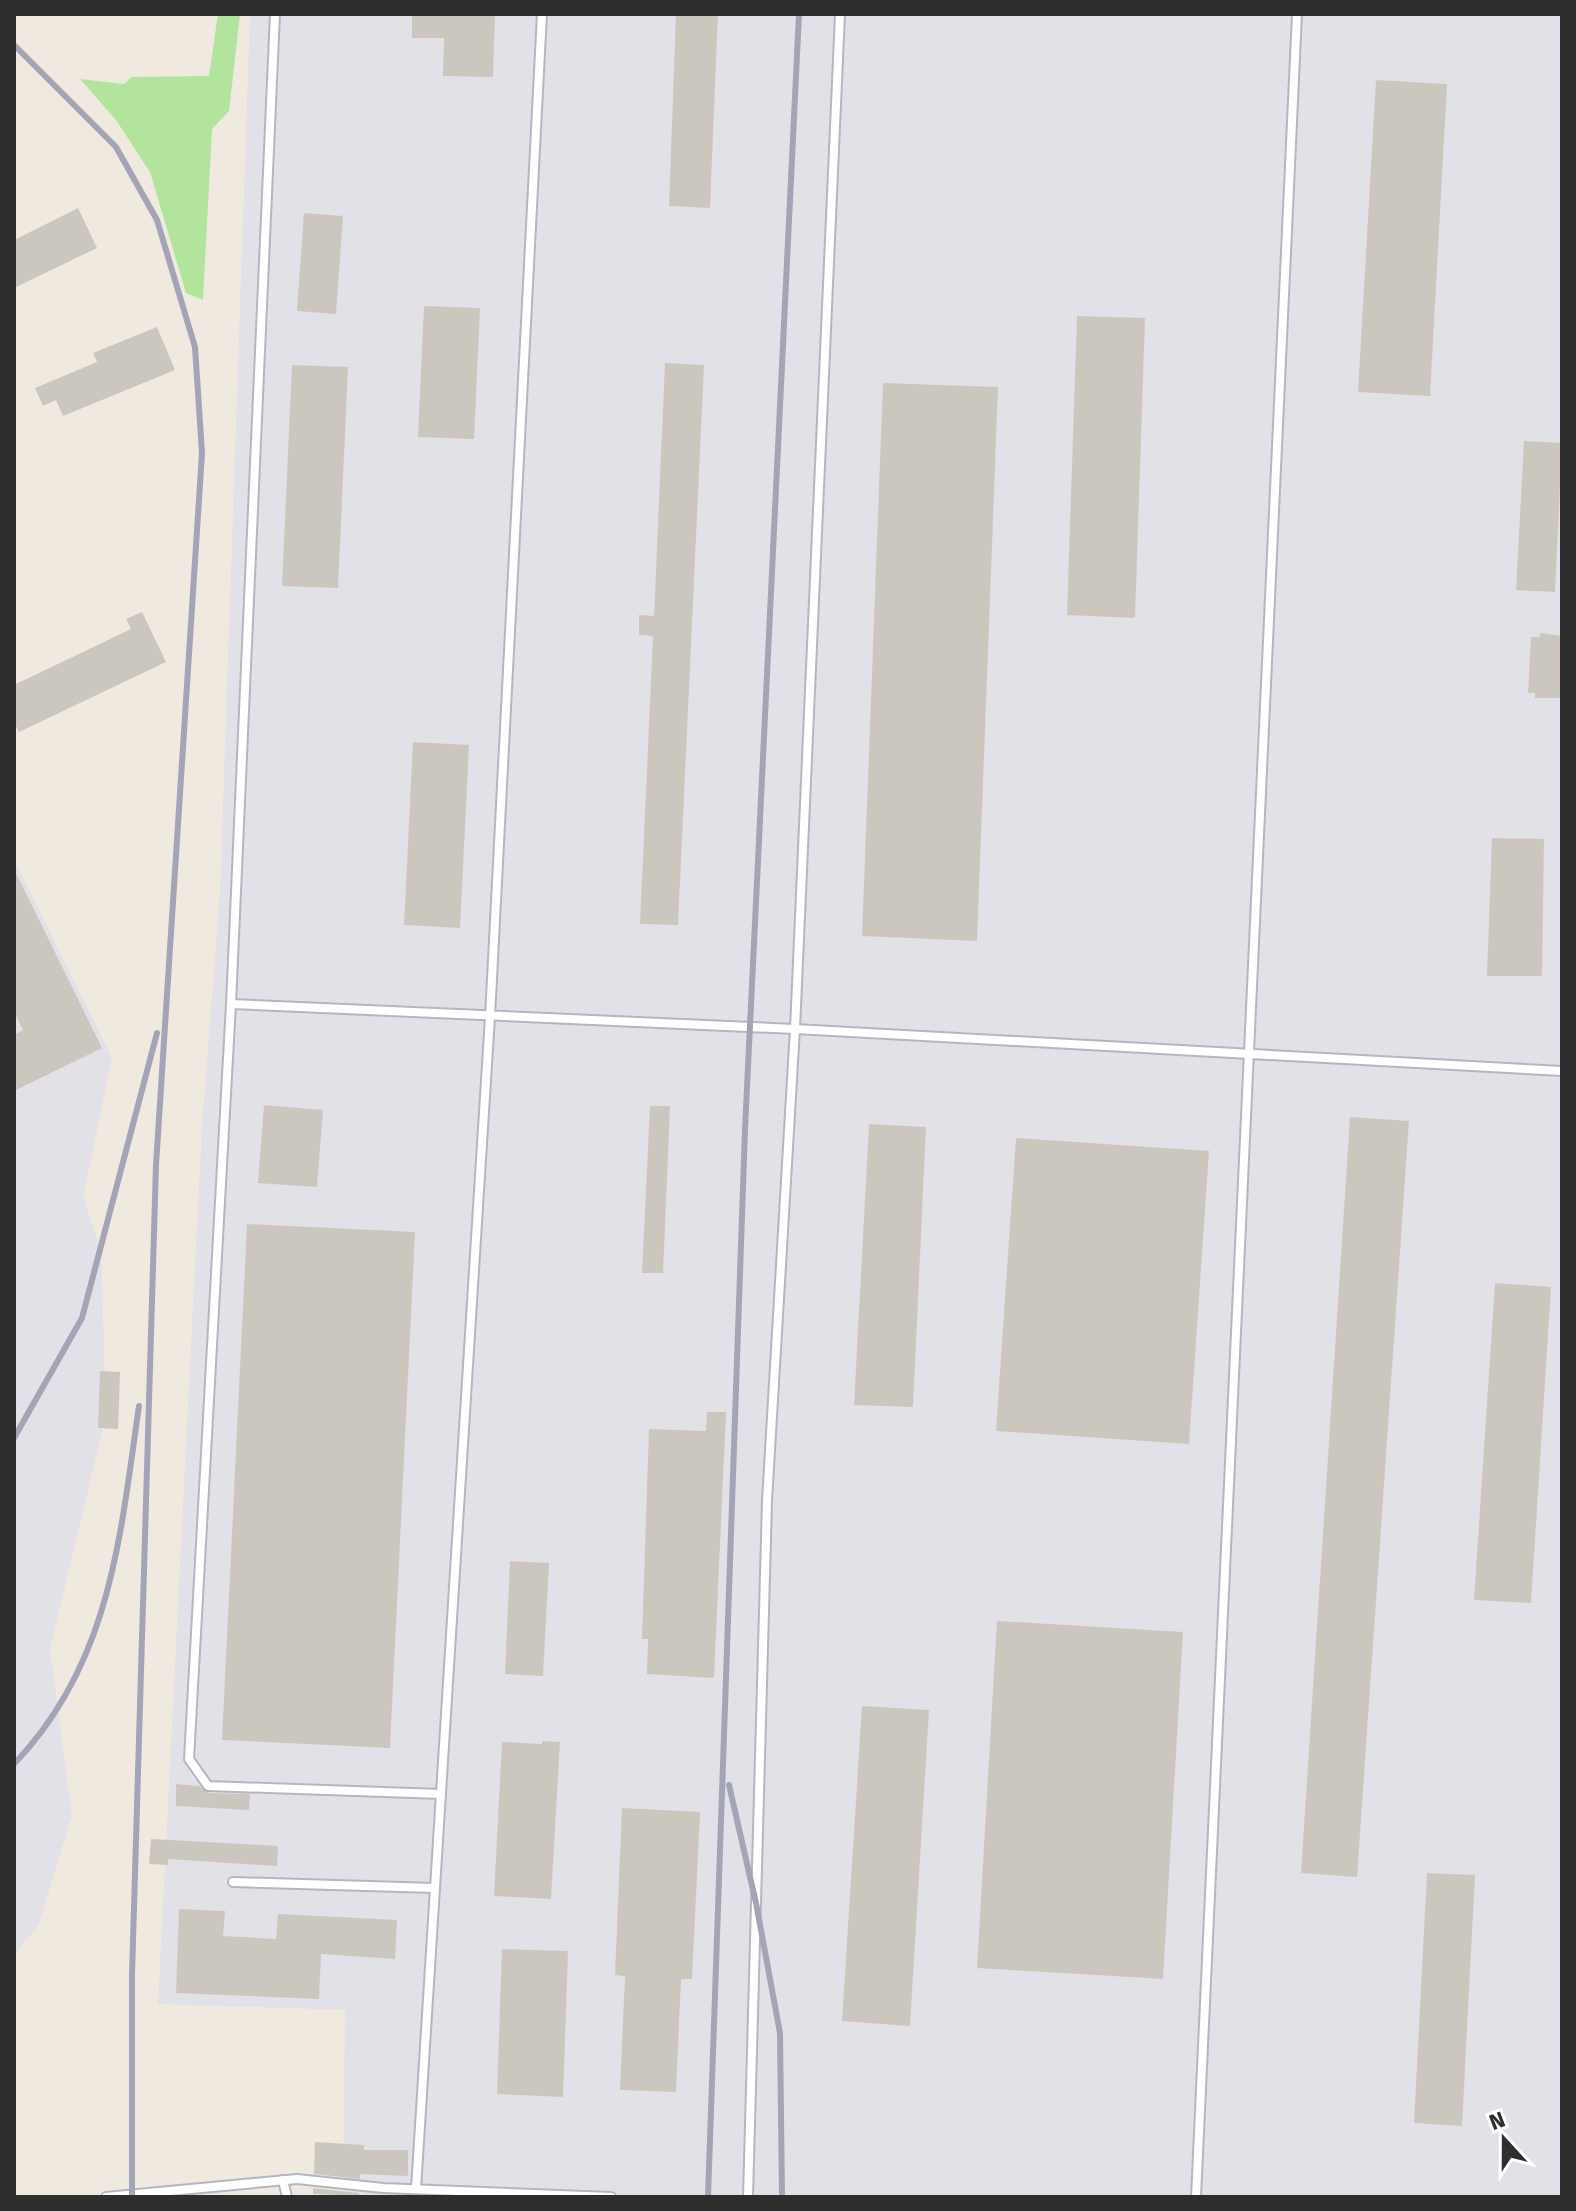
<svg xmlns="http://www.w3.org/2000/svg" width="1576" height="2211" font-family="'Fira Sans',sans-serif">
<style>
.industrial{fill:#e3e1e8}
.grass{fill:#b2e49e}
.building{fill:#cbc7bf}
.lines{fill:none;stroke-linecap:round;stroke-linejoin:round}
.lane-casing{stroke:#b4b6c1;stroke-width:12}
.lane{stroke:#fff;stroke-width:8}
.rail{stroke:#a3a5b7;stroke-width:6}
</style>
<rect width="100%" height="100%" fill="#efe9e0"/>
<g class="industrial">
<path d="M 250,14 L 1562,14 L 1562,2197 L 343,2197 L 345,2010 L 158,2004 L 202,1127 L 220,892 Z"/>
<path d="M 14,859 L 112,1058 L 83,1197 L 101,1250 L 106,1415 L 50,1649 L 72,1816 L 38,1926 L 14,1954 Z"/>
</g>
<path class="grass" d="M 218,14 L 240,14 L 229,111 L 212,129 L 203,300 L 186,293 L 150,172 L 116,120 L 80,79 L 124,84 L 132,77 L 209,76 Z"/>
<g class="building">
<path d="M 412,14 L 495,14 L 493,77 L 443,76 L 444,38 L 412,38 Z"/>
<path d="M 676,14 L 718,14 L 710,208 L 669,206 Z"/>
<path d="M 1376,80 L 1447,84 L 1430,396 L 1358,392 Z"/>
<path d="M 78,208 L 97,248 L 14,288 L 14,240 Z"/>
<path d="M 304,213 L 343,216 L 336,314 L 297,311 Z"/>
<path d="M 424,306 L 480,308 L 474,439 L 418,437 Z"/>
<path d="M 1077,316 L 1145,318 L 1135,618 L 1067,615 Z"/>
<path d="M 157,327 L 175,370 L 63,416 L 56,400 L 43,406 L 35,388 L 97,362 L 93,353 Z"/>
<path d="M 665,363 L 704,365 L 678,925 L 640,924 L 653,636 L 639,635 L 639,615 L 654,616 Z"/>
<path d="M 292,365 L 348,367 L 338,588 L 282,586 Z"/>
<path d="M 883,383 L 998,387 L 977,941 L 862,936 Z"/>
<path d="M 1524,441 L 1562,443 L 1555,592 L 1516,590 Z"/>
<path d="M 142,612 L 166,662 L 19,732 L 14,722 L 14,685 L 131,629 L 126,619 Z"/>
<path d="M 1540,633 L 1562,636 L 1562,697 L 1558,698 L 1535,698 L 1535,693 L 1528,693 L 1531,637 L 1540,637 Z"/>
<path d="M 413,742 L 469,745 L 460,928 L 404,925 Z"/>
<path d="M 1492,838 L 1544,839 L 1542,976 L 1487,976 Z"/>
<path d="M 14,869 L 102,1048 L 14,1091 L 14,1035 L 23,1030 L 14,1012 Z"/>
<path d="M 264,1105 L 323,1110 L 317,1187 L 258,1183 Z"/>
<path d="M 650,1106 L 670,1106 L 663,1273 L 642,1273 Z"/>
<path d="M 1350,1117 L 1409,1121 L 1357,1877 L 1301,1873 Z"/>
<path d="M 869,1124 L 926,1127 L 913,1407 L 854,1405 Z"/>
<path d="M 1016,1138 L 1209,1151 L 1189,1444 L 996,1431 Z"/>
<path d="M 247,1224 L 415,1232 L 390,1748 L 222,1740 Z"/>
<path d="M 1495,1283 L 1551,1287 L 1531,1603 L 1474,1600 Z"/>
<path d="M 100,1371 L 120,1372 L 118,1429 L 98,1428 Z"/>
<path d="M 707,1412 L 726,1412 L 714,1678 L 647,1674 L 648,1639 L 642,1639 L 649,1429 L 706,1431 Z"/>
<path d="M 510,1561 L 549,1563 L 543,1676 L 505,1674 Z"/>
<path d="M 997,1621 L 1183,1632 L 1163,1979 L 977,1968 Z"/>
<path d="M 862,1706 L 929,1710 L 910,2026 L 842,2021 Z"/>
<path d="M 542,1741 L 560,1742 L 551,1899 L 494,1896 L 502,1742 L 542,1744 Z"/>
<path d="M 176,1784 L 199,1786 L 208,1793 L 250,1794 L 249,1810 L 176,1806 Z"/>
<path d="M 622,1808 L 700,1812 L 692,1979 L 681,1979 L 676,2092 L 620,2090 L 625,1976 L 615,1975 Z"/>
<path d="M 151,1839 L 278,1846 L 277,1866 L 168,1859 L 168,1865 L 149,1864 Z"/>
<path d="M 1427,1873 L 1475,1875 L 1462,2126 L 1414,2123 Z"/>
<path d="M 179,1909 L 225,1911 L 223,1936 L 276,1939 L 278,1914 L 397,1920 L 395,1959 L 321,1954 L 319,1999 L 176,1993 Z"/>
<path d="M 502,1949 L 568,1951 L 563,2097 L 497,2094 Z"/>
<path d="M 315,2142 L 364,2145 L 364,2150 L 408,2150 L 408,2176 L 360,2174 L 360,2179 L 314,2174 Z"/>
<path d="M 313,2188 L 359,2193 L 359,2196 L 313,2194 Z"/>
</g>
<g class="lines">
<g class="lane-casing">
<g id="lane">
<path d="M 275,14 L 231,1004 L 189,1759 L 208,1786 L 441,1794"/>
<path d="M 231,1004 L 795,1029 L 1562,1071"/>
<path d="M 233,1882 L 435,1888"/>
<path d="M 283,2180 L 287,2197"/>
<path d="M 416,2189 L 490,1017 L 542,14"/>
<path d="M 106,2197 L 297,2179 L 383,2188 L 611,2197"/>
<path d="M 748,2197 L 767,1501 L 795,1029 L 840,14"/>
<path d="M 1196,2197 L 1297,14"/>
</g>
</g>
<use href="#lane" class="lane"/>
<g class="rail">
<path d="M 14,45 L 116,147 L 157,220 L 195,347 L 202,453 L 156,1165 L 132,1975 L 132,2197"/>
<path d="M 14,1438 L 82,1318 L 157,1033"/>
<path d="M 14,1764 C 111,1663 120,1537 139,1406"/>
<path d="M 729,1785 L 756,1903 L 780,2033 L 782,2197"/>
<path d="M 708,2197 L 745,1129 L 799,14"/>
</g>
</g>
<rect width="1576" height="2211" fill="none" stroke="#2e2e2e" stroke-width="32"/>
<g transform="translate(1504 2139) rotate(339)" stroke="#ffffff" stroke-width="6" paint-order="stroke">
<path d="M0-6L14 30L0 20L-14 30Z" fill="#2e2e2e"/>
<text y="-12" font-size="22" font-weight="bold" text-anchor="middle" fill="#2e2e2e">N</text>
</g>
</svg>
